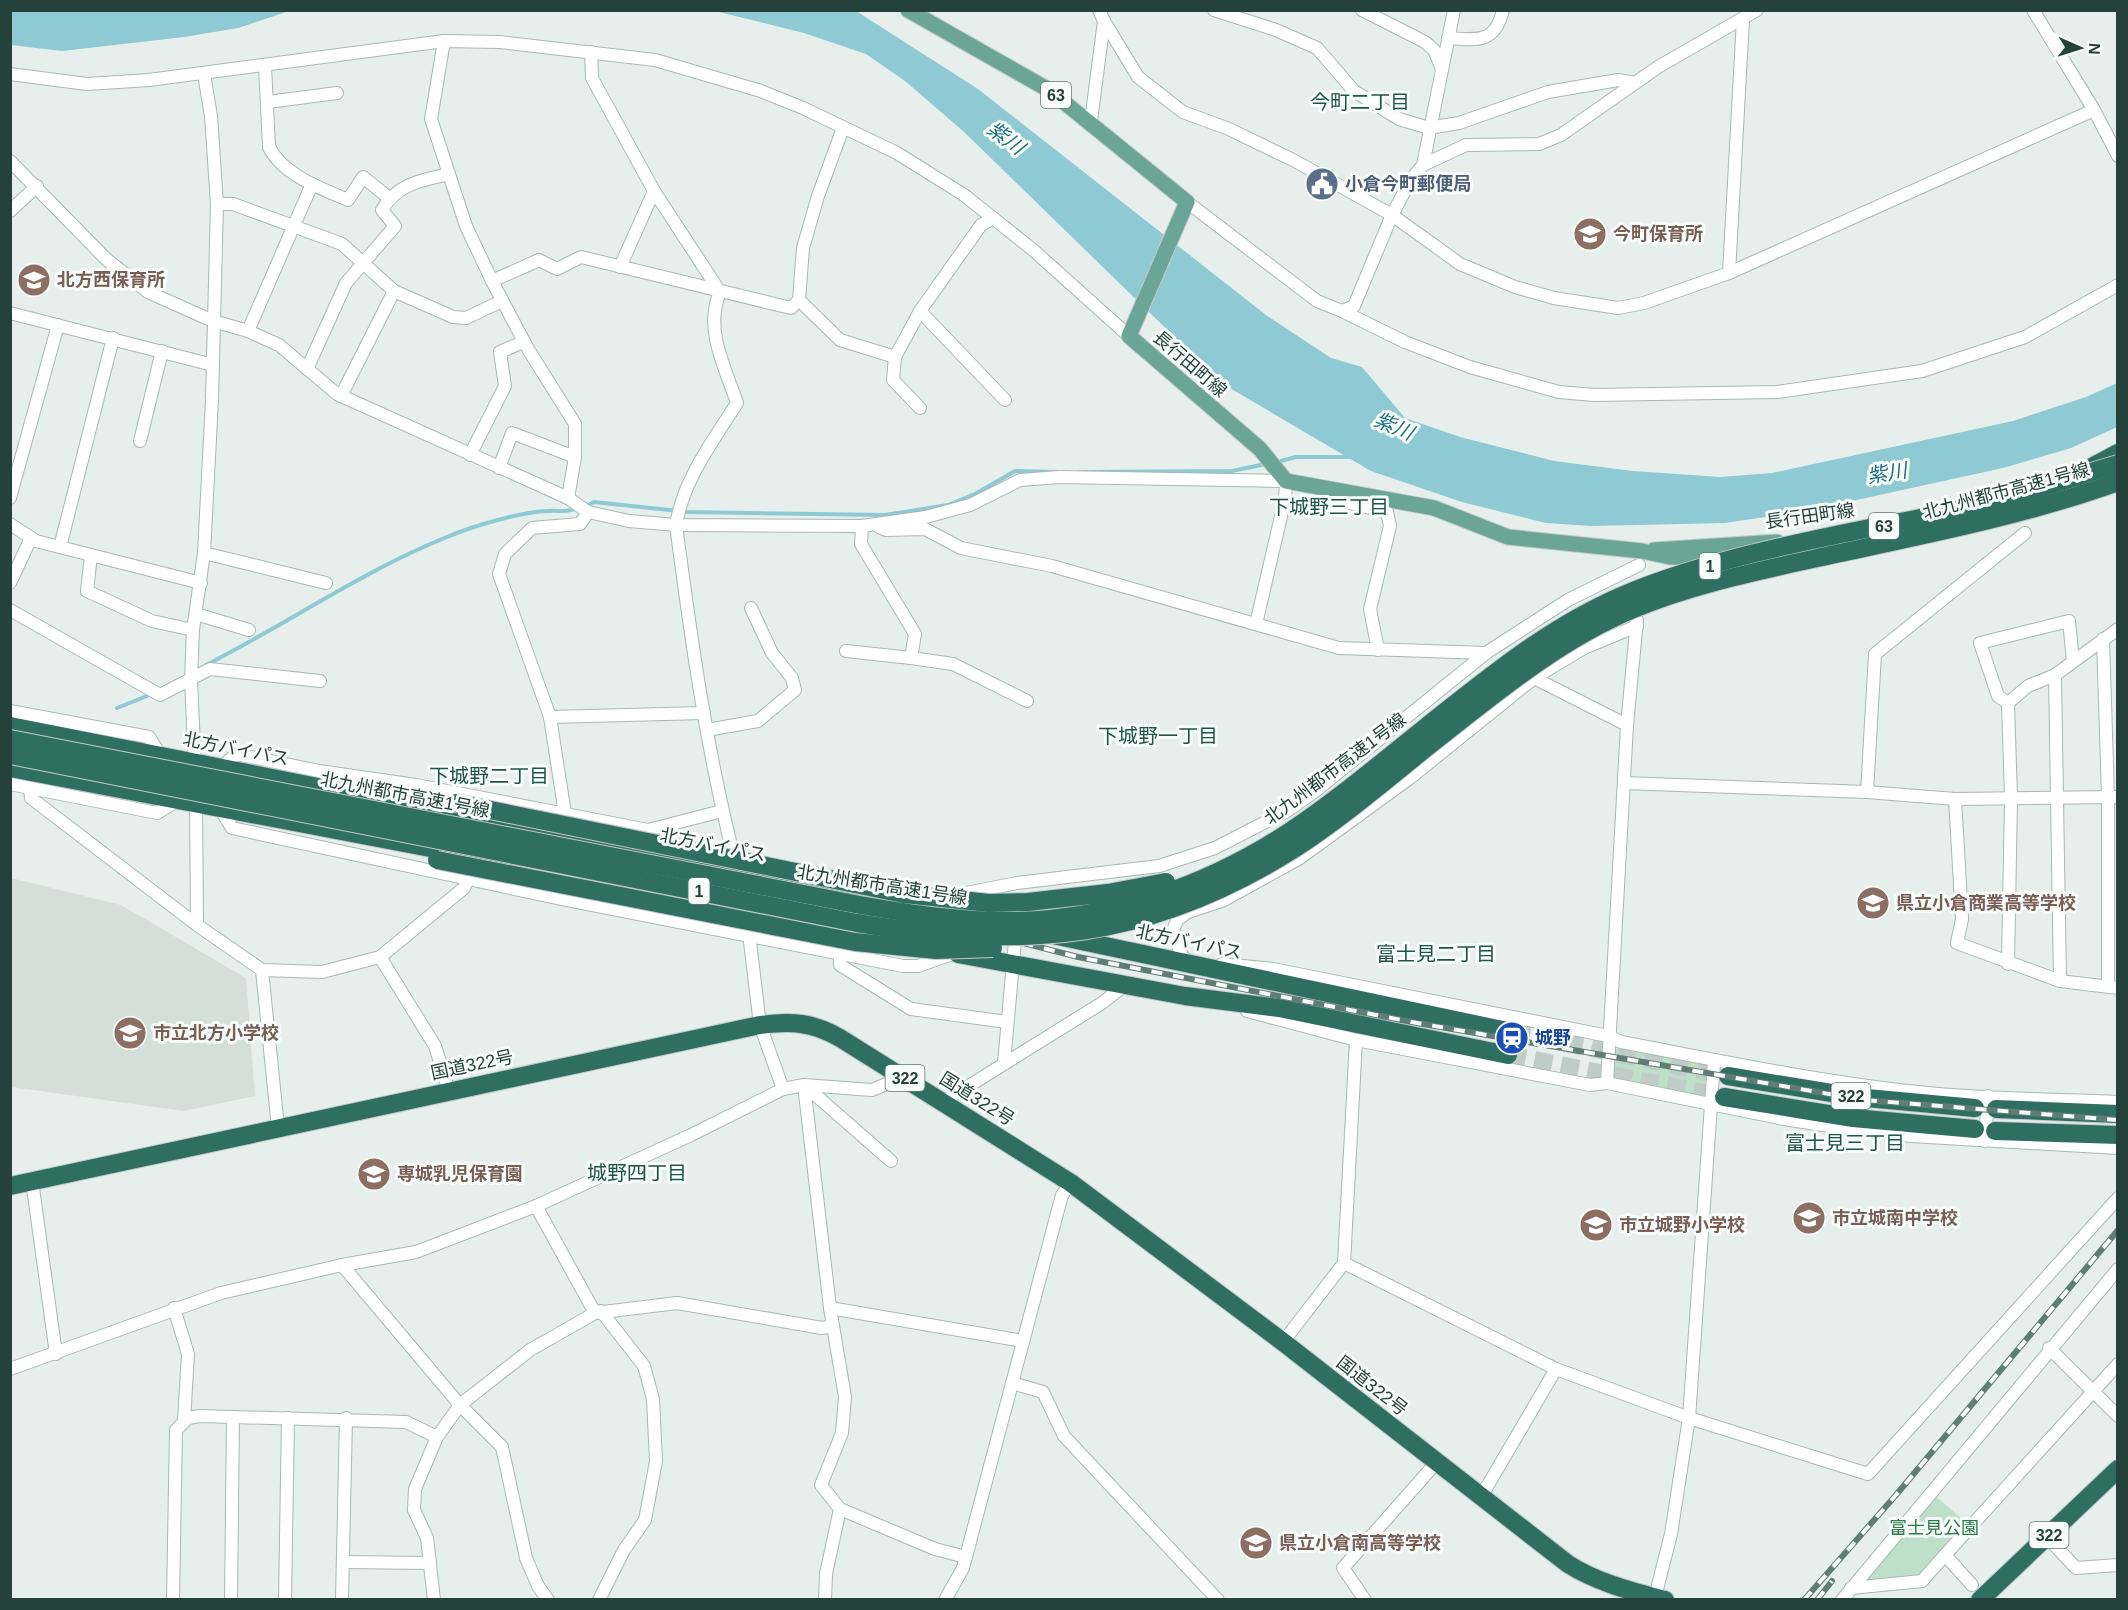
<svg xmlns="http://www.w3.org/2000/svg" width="2128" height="1610" font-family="Arial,'Noto Sans JP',sans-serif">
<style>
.built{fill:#d4dfda}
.green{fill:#bfe0c8}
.water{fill:#8ec9d4}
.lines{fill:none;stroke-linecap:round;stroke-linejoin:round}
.stream{stroke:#8ec9d4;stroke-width:4}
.highway-tunnel{stroke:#bfccc8;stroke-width:18;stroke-dasharray:18 9;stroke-linecap:butt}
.minor-casing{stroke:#a8b8b2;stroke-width:14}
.major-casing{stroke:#c2cac8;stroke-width:17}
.highway-casing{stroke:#c2cac8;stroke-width:20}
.minor{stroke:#fff;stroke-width:12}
.major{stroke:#6aa596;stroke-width:15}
.highway{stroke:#2f6f62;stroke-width:18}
.rail-casing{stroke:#5f7d75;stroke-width:6}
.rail{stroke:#f7fbf9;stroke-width:4;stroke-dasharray:11;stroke-linecap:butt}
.highway-bridge-casing{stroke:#c2cac8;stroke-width:20;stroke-linecap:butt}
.highway-bridge{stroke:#2f6f62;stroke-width:18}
.labels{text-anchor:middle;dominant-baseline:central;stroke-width:6;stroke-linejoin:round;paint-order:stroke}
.shield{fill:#f7fbf9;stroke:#637a73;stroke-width:1.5}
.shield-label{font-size:16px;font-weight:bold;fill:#24423a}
.service-label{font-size:18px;font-weight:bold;fill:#4e5e75;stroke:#f7fbf9;text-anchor:start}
.education-label{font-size:18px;font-weight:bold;fill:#785e54;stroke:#f7fbf9;text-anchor:start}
.street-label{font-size:18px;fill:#24423a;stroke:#f7fbf9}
.transit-label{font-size:18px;font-weight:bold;fill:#164399;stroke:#f7fbf9;text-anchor:start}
.park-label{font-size:18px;fill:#2d7a4b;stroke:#f7fbf9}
.neighbourhood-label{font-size:20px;fill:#1f5548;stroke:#f7fbf9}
.water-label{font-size:20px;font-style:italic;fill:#1c6f80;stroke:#f7fbf9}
</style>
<rect width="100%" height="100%" fill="#e6efeb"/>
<path class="built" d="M 11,878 L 121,905 L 246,978 L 255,1096 L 184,1111 L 11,1087 Z"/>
<g class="green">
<path d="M 1618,1047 L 1703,1062 L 1706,1070 L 1705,1089 L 1698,1096 L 1615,1079 L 1614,1052 Z"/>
<path d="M 1933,1494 L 1968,1524 L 1921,1579 L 1857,1585 Z"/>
</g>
<g class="water">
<path d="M 11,10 L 289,10 L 289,11 L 238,28 L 184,37 L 62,51 L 11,45 Z"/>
<path d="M 715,11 L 856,11 L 978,89 L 1266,315 L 1331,358 L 1362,367 L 1405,418 L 1460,437 L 1554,461 L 1633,471 L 1720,477 L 1772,473 L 2013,421 L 2086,397 L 2117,383 L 2117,427 L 2071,448 L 2003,468 L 1806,511 L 1725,523 L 1591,526 L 1546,523 L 1462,502 L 1371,471 L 1223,384 L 963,131 L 905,81 L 866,54 L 804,33 Z"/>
</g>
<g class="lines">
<g class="stream">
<path d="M 1277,462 L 1296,457 L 1355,457"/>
<path d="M 1080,472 L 1232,471 L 1266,464"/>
<path d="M 586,506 L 594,502 L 688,512 L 885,515 L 948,505 L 975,494 L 1015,471 L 1057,472"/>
<path d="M 206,665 C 287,624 362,571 447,537 C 473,526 520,512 548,511 C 560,510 567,513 579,508"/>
<path d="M 117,708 L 152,694"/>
</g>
<g class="highway-tunnel">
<path d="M 1512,1032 L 1728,1076"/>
<path d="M 1508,1055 L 1724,1097"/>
</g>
<g class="minor-casing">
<g id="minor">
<path d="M 1214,10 L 1276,30 L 1317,48 L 1354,91 L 1399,119 L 1429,128 L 1459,123 L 1548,92 L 1618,80 L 1635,83"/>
<path d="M 1362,10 L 1425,42 L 1434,50 L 1442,69"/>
<path d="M 2033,10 L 2094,110 L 2118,156"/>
<path d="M 1104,21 L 1138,77 L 1183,112 L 1229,129 L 1295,161 L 1392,215 L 1460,264 L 1515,287 L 1554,298 L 1618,308 L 1644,303 L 1729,273 L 2094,110"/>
<path d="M 1448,38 C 1477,40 1495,44 1503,10"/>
<path d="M 444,41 L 431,119 L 466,226 L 492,281 L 528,349 L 575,424 L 575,457 L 568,498"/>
<path d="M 591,52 L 592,78 L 654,191 L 720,292 C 704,329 725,367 737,403 C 712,443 684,478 676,525 C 691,639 707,754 736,865"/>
<path d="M 265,66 L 269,147 C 283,175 320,188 348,200 L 363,177 L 389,198"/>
<path d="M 10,74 L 87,84 L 149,80 L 444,41 L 500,42 L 655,60 L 761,91 L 803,108 L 897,153 L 964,195 L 1032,249 L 1129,336"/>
<path d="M 268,102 L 337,93"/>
<path d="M 1091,121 L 1104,21 L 1099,10"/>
<path d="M 10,161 L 106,259 L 148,292 L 213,321 L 248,331 L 279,345 L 337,394 L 568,498 L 588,512 L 629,521 L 676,525 L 862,526 L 926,517 L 970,505 L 1020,480 L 1059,477 L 1286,481 L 1285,499 L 1256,624"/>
<path d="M 1423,165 L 1454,10"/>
<path d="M 1187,202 L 1317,301 L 1342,311 L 1354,306 L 1392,215 L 1410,181 L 1423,165 L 1466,145 L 1539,144 L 1561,135 L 1658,67 L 1757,10"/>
<path d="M 217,204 L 233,204 L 342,244 L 394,291 L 453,317 L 466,318 L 502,301"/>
<path d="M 10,211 L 37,186"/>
<path d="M 993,218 L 981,225 L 920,311 L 1005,400"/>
<path d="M 620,267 L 654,191"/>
<path d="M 1729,273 L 1743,19"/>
<path d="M 492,281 L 539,260 L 557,269 L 581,257 L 791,308 L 799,300 L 803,248 L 818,196 L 843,128"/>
<path d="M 799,300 L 840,340 L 895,357"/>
<path d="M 920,311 L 895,357 L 893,380 L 920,408"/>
<path d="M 1342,311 L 1405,342 L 1470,367 L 1559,392 L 1594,395 L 1777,392 L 1922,371 L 2025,337 L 2118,285"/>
<path d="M 10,313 L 213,365"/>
<path d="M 248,331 L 312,184"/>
<path d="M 307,369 L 346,283 L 395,226 L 382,210 C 397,184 421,180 449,174"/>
<path d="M 341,396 L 394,291"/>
<path d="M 140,441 L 162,351"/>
<path d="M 470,455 L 505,386 L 500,352 L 523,342"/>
<path d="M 499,468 L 512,433 L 575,457"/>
<path d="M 1327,487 L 1325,497 L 1387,512 L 1390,526 L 1370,609 L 1378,650"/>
<path d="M 10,498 L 58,325"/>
<path d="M 10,524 L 36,541 L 201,583"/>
<path d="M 862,526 L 861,544 L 915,634 L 911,658 L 953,664 L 1027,701"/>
<path d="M 879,527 L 886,530 L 925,529 L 961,548 L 1052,566 L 1339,648 L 1486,653"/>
<path d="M 60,547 L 113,338"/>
<path d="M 204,553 L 326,583"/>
<path d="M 91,555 L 87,591 L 152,621 L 193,630"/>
<path d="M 10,583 L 31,538"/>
<path d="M 10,610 L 160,695 L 210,669 L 320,681"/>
<path d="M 196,614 L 249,630"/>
<path d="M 2103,639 L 2108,797 L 2108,985"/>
<path d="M 846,651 L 911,658"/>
<path d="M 1534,678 L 1627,725"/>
<path d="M 2008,703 L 1998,696 L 1980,643 L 2069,621 L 2073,661"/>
<path d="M 10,711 L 149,737 L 160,755"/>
<path d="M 550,717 L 704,713"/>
<path d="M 707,730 L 758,721 L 795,690 L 792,678 L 772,653 L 751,608"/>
<path d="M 222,767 L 236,754 L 319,771 L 416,785 L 648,830 L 722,811"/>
<path d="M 195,768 L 191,680 L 193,630 L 204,553 L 212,400 L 217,204 L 211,116 L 204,74"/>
<path d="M 1624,783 L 1867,792 L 1955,799 L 2118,797"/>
<path d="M 10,784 L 157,813 L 177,801"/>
<path d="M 30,788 L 31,798 L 197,925 L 262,970 L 322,972 L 380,957 L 464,888 L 468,879"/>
<path d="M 1867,792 L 1875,654 L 2025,533"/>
<path d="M 196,798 L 197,925"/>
<path d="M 1955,799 L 1962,919 L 1957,943 L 2060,981 L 2118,988"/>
<path d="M 221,810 L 232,828 L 566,900 L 903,966 L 918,966 L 952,954"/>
<path d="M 565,814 L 550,717 L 499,574 L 505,554 L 532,528 L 580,524 L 588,512"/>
<path d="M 956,895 L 1017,883 L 1159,866 L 1215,848 L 1287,811 L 1314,792 L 1486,653 L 1568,600 L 1639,565"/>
<path d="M 747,917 L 760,1025 L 783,1089"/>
<path d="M 840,954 L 840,965 L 911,1009 L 1007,1022"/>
<path d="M 380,957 L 435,1046 L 449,1091"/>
<path d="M 1189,962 L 1185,962 L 1174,936 L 1174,928 L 1177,920 L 1188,912 L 1224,900 L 1300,858 L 1410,778 L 1534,678 L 1584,648 L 1637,626"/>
<path d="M 1222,964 L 1273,969 L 1608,1036 L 1621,1042 C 1716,1060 1811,1080 1908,1091 C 1977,1099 2048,1099 2118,1102"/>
<path d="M 2008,964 L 2011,798 L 2008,703 L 2028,686 L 2055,675"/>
<path d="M 262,970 L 278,1128"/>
<path d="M 2060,981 L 2055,675 L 2118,629"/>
<path d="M 1247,1011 L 1356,1040 L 1590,1085 L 1607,1083 L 1784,1119 L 1848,1129 L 1911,1136 L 2118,1148"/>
<path d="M 1004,1063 L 1016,930"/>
<path d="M 1607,1083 L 1627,725 L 1637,620"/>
<path d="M 804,1085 L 830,1308 L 845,1397 L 842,1433 L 821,1485 L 840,1509 L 935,1549 L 966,1557"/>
<path d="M 804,1085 L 891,1161"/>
<path d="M 943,1102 L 1102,1003 L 1125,985"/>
<path d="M 1985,1141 L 1988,1096"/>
<path d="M 32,1181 L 56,1354"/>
<path d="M 536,1206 L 595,1313"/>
<path d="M 1344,1263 L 1556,1369 L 1689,1418 L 1868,1474 L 2118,1198"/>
<path d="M 342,1265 L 460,1405 L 502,1447 L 526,1558 L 538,1586 L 548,1600"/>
<path d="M 174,1308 L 188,1354 L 184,1421"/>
<path d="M 830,1308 L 1023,1341"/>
<path d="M 1283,1342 L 1344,1263 L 1356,1040"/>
<path d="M 2049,1348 L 2118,1416"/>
<path d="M 10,1369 L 221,1293 L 342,1265 L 416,1252 L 536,1206 L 691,1135 L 783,1089 L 804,1085 L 872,1090 L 903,1077"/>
<path d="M 1012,1383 L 1043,1392 L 1064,1436 L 1218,1600"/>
<path d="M 1481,1497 L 1556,1369"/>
<path d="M 2047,1537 L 2076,1568 L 2118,1565"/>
<path d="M 343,1562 L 430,1563"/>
<path d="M 1972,1585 L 1945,1555 L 2118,1364"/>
<path d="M 1851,1588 L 1922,1581 L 1945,1555"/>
<path d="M 1655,1597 L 1671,1534 L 1689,1418 L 1714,1062"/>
<path d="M 173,1600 L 176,1430 L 188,1418 L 200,1416 L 406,1422 L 437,1437"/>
<path d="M 231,1600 L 233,1417"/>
<path d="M 285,1600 L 288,1418"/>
<path d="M 342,1600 L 346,1418"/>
<path d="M 434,1600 L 427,1538 L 414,1510 L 415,1489 L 437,1437 L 460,1405 L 530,1350 L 595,1313 L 677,1303 L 822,1328 L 833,1326"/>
<path d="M 599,1600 L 624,1550 L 645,1520 L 656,1461 L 653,1399 L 644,1366 L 601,1311"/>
<path d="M 825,1600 L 826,1574 L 840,1509"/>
<path d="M 945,1600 L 963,1568 L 1062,1195 L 1071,1183"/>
<path d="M 1365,1600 L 1343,1568 L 1436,1463"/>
<path d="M 1842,1600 L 2118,1269"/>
</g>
</g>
<g class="major-casing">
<g id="major">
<path d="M 908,10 L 1049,90 L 1187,202 L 1129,336 L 1260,449 L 1286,481 L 1434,508 L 1508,537 L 1642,551 L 1670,557 L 1725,557"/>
<path d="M 1654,550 L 1777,542"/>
</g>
</g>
<g class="highway-casing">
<g id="highway">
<path d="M 2088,469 L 2118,453"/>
<path d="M 10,726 L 918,906"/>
<path d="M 10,768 L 525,866"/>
<path d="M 587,879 L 807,924"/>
<path d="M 1053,935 L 1512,1032"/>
<path d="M 958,954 L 1185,996 L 1279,1008 L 1508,1055"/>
<path d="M 1728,1076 L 1856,1097 L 1975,1108"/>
<path d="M 1724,1097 L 1853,1118 L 1975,1129"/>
<path d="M 1996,1109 L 2118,1114"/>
<path d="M 1995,1131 L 2118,1135"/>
<path d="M 10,1186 L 760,1025 C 791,1021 813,1022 840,1038 L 1071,1183 L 1283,1342 L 1568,1564 C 1598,1583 1631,1591 1665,1600"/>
<path d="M 1980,1600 L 2118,1469"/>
</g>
</g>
<use href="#minor" class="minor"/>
<use href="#major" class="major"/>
<use href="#highway" class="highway"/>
<g class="rail-casing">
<g id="rail">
<path d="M 10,734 L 376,803 L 1004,938 L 1078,957 L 1417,1023 L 1864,1100 L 2118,1120"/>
<path d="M 1804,1600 L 1896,1495 L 2118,1230"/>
<path d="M 1817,1600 L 1832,1581"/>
</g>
</g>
<use href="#rail" class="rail"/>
<g class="highway-bridge-casing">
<g id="highway-bridge">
<path d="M 10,739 L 860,905 C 912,914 964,922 1017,921 C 1114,918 1208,885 1289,832 C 1337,800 1381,763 1426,727 C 1489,677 1550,626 1626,594 C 1737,548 1868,531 1986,504 C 2031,493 2073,477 2118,464"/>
<path d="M 10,755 L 857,923 C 1023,950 1148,941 1294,849 C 1342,818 1386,780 1431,744 C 1495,694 1556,642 1631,610 C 1690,585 1754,572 1817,558 C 1918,536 2020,517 2118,482"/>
<path d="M 456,803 L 904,894 L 989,903 L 1028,902 L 1108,893 L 1166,882"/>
<path d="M 437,860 L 855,942 L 936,950 L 993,948"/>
</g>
</g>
<use href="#highway-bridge" class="highway-bridge"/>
</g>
<defs>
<g id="civic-disc" transform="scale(1.725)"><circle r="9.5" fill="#5c6f8a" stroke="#f7fbf9"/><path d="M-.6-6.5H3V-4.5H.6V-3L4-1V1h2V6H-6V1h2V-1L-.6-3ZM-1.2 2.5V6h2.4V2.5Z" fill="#fff"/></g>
<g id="school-disc" transform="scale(1.725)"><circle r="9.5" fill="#8d6e63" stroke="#f7fbf9"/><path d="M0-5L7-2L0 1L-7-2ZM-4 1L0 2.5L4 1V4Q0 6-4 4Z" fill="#fff"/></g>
<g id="station-disc" transform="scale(1.725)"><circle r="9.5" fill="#1a4fb4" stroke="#f7fbf9"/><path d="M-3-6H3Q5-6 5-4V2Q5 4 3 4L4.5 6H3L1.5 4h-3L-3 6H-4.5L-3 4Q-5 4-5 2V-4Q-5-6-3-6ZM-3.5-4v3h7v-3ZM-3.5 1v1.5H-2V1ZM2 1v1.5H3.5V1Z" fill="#fff"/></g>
</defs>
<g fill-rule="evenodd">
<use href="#civic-disc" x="1322" y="184"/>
<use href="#school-disc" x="1590" y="234"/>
<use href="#school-disc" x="34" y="280"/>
<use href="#school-disc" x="1873" y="903"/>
<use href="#school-disc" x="130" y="1033"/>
<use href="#station-disc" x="1512" y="1038"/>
<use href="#school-disc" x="374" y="1174"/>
<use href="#school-disc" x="1809" y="1218"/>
<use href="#school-disc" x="1596" y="1225"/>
<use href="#school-disc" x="1256" y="1543"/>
</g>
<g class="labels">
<g class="shield">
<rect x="1041" y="82" width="30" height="26" rx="4.5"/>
<rect x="1869" y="513" width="30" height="26" rx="4.5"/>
<rect x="1699.5" y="553" width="21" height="26" rx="4.5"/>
<rect x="688.5" y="878" width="21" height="26" rx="4.5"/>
<rect x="885.5" y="1065" width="39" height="26" rx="4.5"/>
<rect x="1831.5" y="1083" width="39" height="26" rx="4.5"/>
<rect x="2029.5" y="1522" width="39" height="26" rx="4.5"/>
</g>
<g class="shield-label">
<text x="1056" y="95">63</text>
<text x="1884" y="526">63</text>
<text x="1710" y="566">1</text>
<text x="699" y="891">1</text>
<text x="905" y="1078">322</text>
<text x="1851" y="1096">322</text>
<text x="2049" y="1535">322</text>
</g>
<g class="service-label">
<text x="1345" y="184">小倉今町郵便局</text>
</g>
<g class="education-label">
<text x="1613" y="234">今町保育所</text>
<text x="57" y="280">北方西保育所</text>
<text x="1896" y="903">県立小倉商業高等学校</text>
<text x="153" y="1033">市立北方小学校</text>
<text x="397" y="1174">専城乳児保育園</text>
<text x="1832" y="1218">市立城南中学校</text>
<text x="1619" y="1225">市立城野小学校</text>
<text x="1279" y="1543">県立小倉南高等学校</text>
</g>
<g class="street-label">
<text transform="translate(1190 364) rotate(41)">長行田町線</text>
<text transform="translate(2006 491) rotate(-15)">北九州都市高速1号線</text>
<text transform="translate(1810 516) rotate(-8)">長行田町線</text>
<text transform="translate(236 749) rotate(11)">北方バイパス</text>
<text transform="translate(1335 769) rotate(-37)">北九州都市高速1号線</text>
<text transform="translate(405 795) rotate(11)">北九州都市高速1号線</text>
<text transform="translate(713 845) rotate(11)">北方バイパス</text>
<text transform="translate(882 885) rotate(9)">北九州都市高速1号線</text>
<text transform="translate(1189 942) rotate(12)">北方バイパス</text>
<text transform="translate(472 1065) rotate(-12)">国道322号</text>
<text transform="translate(977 1099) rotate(32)">国道322号</text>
<text transform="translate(1372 1386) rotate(38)">国道322号</text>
</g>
<g class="transit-label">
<text x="1535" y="1038">城野</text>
</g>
<g class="park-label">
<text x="1934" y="1528">富士見公園</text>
</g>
<g class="neighbourhood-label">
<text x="1360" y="102">今町二丁目</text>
<text x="1329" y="507">下城野三丁目</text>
<text x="1158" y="736">下城野一丁目</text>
<text x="489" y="776">下城野二丁目</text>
<text x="1436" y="954">富士見二丁目</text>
<text x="1845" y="1143">富士見三丁目</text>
<text x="637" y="1173">城野四丁目</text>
</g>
<g class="water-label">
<text transform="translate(1006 138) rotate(37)">紫川</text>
<text transform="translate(1394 426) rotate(23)">紫川</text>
<text transform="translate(1887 473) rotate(-9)">紫川</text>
</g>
</g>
<rect width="2128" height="1610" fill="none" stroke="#24423a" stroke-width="24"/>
<g transform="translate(2080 48) rotate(93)" stroke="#f7fbf9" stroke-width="4.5" paint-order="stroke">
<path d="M0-4.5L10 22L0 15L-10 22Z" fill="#24423a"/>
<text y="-9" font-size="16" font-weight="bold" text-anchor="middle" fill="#24423a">N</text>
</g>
</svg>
